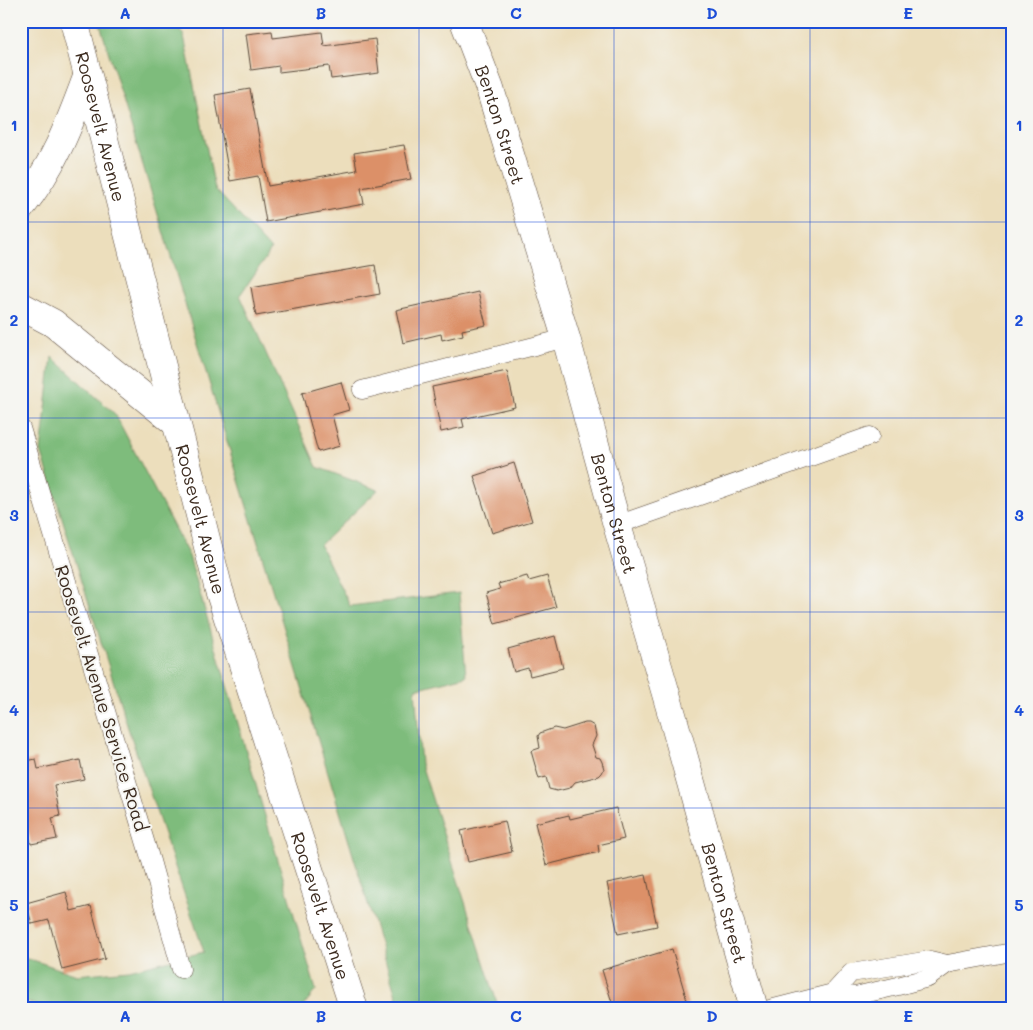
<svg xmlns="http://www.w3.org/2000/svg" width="1033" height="1030" font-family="Mali,sans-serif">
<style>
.forest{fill:#7ebc7c;stroke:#5c734d}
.building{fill:#dc9067}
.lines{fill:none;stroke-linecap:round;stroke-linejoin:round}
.lane-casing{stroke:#564536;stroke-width:19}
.secondary-casing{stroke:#564536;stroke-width:29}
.primary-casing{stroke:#564536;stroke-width:29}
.lane{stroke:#fff;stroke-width:18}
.secondary{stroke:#fff;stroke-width:28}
.primary{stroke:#fff;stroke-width:28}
.grid{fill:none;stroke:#1d4ed8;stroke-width:1;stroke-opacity:0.55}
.labels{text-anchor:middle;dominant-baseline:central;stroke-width:4;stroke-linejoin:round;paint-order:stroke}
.street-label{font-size:18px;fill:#3b2a1e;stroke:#f6f6f2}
.neatline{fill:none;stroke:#1d4ed8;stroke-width:2}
.grid-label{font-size:16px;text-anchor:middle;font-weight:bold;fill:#1d4ed8}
</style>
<rect width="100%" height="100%" fill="#f6f6f2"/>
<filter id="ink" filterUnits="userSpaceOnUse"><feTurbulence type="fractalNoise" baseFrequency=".02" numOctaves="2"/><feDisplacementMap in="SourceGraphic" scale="10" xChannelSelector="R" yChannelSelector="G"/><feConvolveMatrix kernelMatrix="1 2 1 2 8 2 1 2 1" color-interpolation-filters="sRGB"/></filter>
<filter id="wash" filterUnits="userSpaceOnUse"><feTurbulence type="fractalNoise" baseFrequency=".0096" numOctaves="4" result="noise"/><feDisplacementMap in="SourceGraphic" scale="20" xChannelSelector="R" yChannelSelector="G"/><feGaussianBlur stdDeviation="1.12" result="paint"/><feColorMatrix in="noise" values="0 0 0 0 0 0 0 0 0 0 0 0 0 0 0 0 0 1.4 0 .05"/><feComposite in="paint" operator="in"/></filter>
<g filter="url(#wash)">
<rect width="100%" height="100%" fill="#ecdebc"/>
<g class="forest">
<path d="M 99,21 L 174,21 L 184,36 L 215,189 L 271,250 L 240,295 L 317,467 L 378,490 L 320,545 L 350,606 L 459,593 L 466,676 L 415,689 L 421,764 L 499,1009 L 400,1009 Z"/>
<path d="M 52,357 L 115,414 L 189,556 L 316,990 L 301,1009 L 48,1009 L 21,1000 L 21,956 L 77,975 L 129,970 L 204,952 L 128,728 L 41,451 Z"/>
</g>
<g id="blocks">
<g class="building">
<path d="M 272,31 L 273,38 L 322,32 L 324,46 L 375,39 L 379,73 L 331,79 L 329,66 L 279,72 L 279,66 L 251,70 L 246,34 Z"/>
<path d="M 250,89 L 268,186 L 357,170 L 354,153 L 404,145 L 411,179 L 361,188 L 364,204 L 266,222 L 258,176 L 230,181 L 215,95 Z"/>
<path d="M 375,265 L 380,294 L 256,316 L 251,287 Z"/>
<path d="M 478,292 L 486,325 L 462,330 L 463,335 L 442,340 L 441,334 L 403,343 L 396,310 Z"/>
<path d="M 507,371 L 515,407 L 462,419 L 464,427 L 441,432 L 432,387 Z"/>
<path d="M 341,382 L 349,410 L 332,415 L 340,446 L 318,452 L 302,393 Z"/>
<path d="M 514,463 L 532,521 L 492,533 L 474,476 Z"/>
<path d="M 527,576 L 529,581 L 547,576 L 556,607 L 495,624 L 486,593 L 500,589 L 498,584 Z"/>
<path d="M 555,636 L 563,668 L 530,676 L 528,668 L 514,672 L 508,649 Z"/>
<path d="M 585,723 L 589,723 L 594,726 L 596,736 L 592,745 L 596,757 L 600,758 L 602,762 L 604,769 L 602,773 L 599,776 L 575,782 L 570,788 L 557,791 L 549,789 L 546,777 L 539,779 L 531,751 L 540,748 L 538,736 L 540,733 L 554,728 L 563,730 Z"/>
<path d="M 36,759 L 38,769 L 80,760 L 84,779 L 54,785 L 60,816 L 52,818 L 57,839 L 31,844 L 21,799 L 21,762 Z"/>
<path d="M 616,808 L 624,839 L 598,845 L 599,852 L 546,865 L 535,823 L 569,815 L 570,819 Z"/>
<path d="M 505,821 L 512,852 L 468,862 L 461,831 Z"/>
<path d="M 646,875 L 657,926 L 618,934 L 607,883 Z"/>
<path d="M 66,892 L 71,911 L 91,906 L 105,959 L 62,970 L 49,920 L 32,924 L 26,903 Z"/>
<path d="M 672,949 L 688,1004 L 672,1009 L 614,1009 L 602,970 Z"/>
</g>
</g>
</g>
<g filter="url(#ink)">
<use href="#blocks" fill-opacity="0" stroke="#564536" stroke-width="1"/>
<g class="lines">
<g class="lane-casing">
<g id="lane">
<path d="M 362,390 L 566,338"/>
<path d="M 21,428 L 151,861 L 181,969"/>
<path d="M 617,525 L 870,436"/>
<path d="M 833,993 L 851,973 L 930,960 L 947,964"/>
<path d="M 770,1009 L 833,993 L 855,996 L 898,986 L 928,978 L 947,964 L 1012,952"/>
</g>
</g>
<g class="secondary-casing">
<g id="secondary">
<path id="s1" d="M 464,21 L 490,89 L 566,338 L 617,525 L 673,718 L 754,1009"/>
</g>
</g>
<g class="primary-casing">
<g id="primary">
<path id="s2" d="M 74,21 L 219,590 L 354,1009"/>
<path d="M 21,207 C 53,168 70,123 87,77"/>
<path d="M 21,306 L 53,323 L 176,423"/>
</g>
</g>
<use href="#lane" class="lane"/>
<use href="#secondary" class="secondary"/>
<use href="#primary" class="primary"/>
</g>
</g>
<path class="grid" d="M 223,21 L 223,1009M 419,21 L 419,1009M 614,21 L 614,1009M 810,21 L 810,1009M 21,222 L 1012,222M 21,418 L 1012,418M 21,612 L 1012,612M 21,808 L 1012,808"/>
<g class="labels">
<g class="street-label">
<text stroke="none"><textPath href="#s1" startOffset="110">Benton Street</textPath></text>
<text stroke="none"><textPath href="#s2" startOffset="109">Roosevelt Avenue</textPath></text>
<text stroke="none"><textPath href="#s1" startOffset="515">Benton Street</textPath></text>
<text stroke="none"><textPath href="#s2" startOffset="514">Roosevelt Avenue</textPath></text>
<text transform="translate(102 698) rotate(73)">Roosevelt Avenue Service Road</text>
<text stroke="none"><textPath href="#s1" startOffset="920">Benton Street</textPath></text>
<text stroke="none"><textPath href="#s2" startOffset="919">Roosevelt Avenue</textPath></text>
</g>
</g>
<rect width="1033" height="1030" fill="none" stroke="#f6f6f2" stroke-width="55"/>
<rect x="28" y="28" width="978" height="974" class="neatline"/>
<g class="grid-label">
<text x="125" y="19">A</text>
<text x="321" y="19">B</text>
<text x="516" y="19">C</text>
<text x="712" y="19">D</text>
<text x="908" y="19">E</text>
<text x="14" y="131">1</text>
<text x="1019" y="131">1</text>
<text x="14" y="326">2</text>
<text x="1019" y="326">2</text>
<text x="14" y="521">3</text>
<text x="1019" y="521">3</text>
<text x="14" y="716">4</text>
<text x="1019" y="716">4</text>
<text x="14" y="911">5</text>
<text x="1019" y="911">5</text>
<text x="125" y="1022">A</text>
<text x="321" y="1022">B</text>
<text x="516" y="1022">C</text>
<text x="712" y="1022">D</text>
<text x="908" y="1022">E</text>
</g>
</svg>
